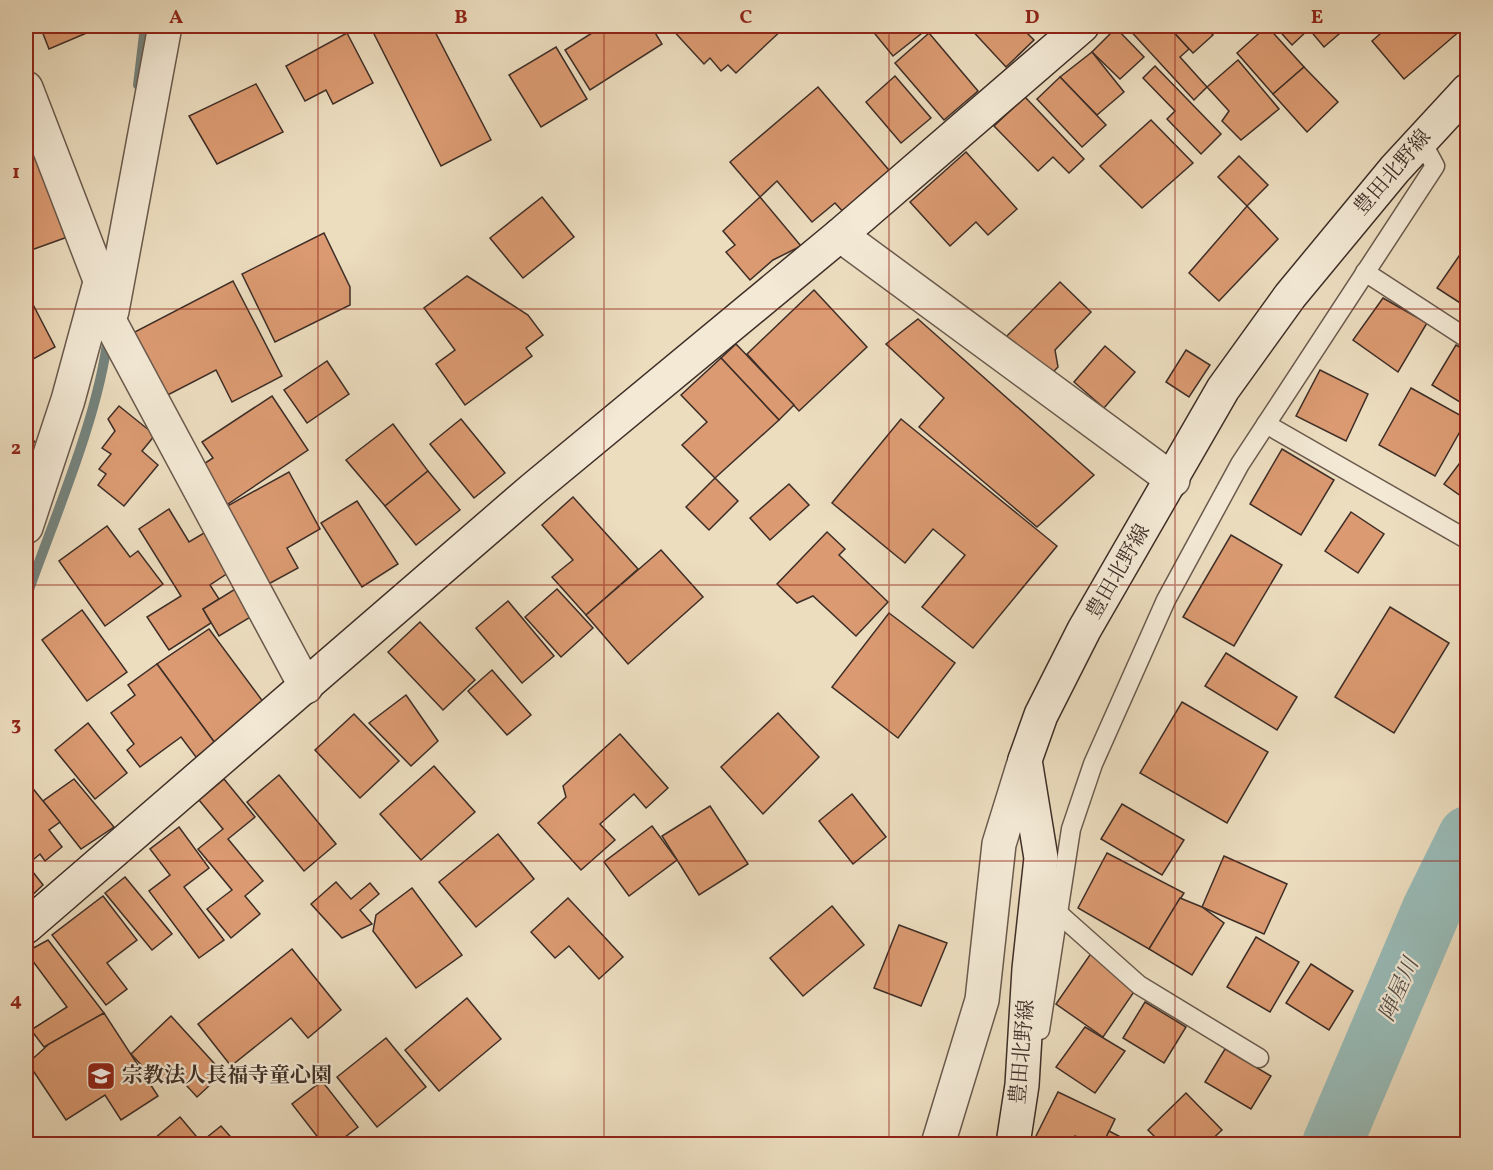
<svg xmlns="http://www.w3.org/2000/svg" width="1493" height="1170" font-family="Vollkorn,'Noto Serif JP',serif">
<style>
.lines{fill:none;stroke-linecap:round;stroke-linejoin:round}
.stream{stroke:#75837d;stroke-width:10}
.river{stroke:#99bbb7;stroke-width:60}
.building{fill:#db9a71;stroke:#3e2e27;stroke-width:1.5}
.lane-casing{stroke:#6a5a4d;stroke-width:21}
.street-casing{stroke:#6a5a4d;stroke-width:36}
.secondary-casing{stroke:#3e2e27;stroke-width:36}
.lane{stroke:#f3e9d5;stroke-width:18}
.street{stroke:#f3e9d5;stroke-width:33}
.secondary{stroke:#f3e9d5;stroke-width:33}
.grid{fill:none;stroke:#8f2418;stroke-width:1.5;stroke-opacity:0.55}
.labels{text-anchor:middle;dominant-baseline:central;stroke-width:4.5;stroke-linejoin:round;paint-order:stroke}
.street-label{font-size:21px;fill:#3e2e27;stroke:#f3e9d5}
.poi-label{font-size:21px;font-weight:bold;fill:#3e2e27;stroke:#f3e9d5;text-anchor:start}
.water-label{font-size:22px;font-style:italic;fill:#55514b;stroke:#f3e9d5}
.neatline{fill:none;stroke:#8f2418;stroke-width:2}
.grid-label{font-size:20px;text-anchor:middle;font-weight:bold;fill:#8f2418}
</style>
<rect width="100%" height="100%" fill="#ecddbf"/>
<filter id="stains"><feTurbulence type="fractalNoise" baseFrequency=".00333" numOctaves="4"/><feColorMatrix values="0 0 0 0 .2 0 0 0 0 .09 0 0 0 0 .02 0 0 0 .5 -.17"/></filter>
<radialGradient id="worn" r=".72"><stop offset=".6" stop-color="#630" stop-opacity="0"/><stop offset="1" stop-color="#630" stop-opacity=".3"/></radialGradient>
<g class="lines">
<g class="stream">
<path d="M 138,85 L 145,26"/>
<path d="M 26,598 C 54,518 98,419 108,336"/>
</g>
<path class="river" d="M 1332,1144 L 1432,909 L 1468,836"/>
</g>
<g class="building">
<path d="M 40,26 L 103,26 L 49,49 Z"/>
<path d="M 370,26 L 432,26 L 491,140 L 441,166 Z"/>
<path d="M 603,26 L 651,26 L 662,44 L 590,90 L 565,50 Z"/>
<path d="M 669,26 L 786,26 L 736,73 L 728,65 L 721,71 L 710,58 L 704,64 Z"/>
<path d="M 874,26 L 931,26 L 893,56 L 871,29 Z"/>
<path d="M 968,26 L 1020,26 L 1034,40 L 1006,67 Z"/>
<path d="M 1126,26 L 1168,26 L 1189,49 L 1180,57 L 1207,87 L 1194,100 Z"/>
<path d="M 1168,26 L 1204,26 L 1213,35 L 1193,53 Z"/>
<path d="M 1267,26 L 1304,67 L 1273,94 L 1237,53 Z"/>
<path d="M 1275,26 L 1344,26 L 1346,28 L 1324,47 L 1309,29 L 1292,45 Z"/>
<path d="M 1389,26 L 1458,26 L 1461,30 L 1404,79 L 1372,41 Z"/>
<path d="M 1116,28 L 1144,57 L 1120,79 L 1092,52 Z"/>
<path d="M 347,33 L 373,83 L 333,104 L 326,90 L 305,101 L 286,66 Z"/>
<path d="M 929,33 L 978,91 L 944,120 L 895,63 Z"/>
<path d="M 556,47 L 587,99 L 541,127 L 509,75 Z"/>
<path d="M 1092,52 L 1124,92 L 1097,115 L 1060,77 Z"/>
<path d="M 1238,60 L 1279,109 L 1241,140 L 1222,121 L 1229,111 L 1207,87 Z"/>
<path d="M 1155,66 L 1221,134 L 1201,154 L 1167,119 L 1175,111 L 1143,78 Z"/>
<path d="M 1304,67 L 1338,102 L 1307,132 L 1273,94 Z"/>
<path d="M 895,76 L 931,118 L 901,143 L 866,102 Z"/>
<path d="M 1060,77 L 1106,125 L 1082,147 L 1037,99 Z"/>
<path d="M 256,84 L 283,132 L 217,164 L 189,116 Z"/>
<path d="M 818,87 L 894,176 L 847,216 L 835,203 L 812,222 L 777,181 L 760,197 L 730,162 Z"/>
<path d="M 1025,97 L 1084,159 L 1069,173 L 1053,157 L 1038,171 L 994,126 Z"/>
<path d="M 26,118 L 73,235 L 26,252 Z"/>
<path d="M 1151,120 L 1193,163 L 1142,208 L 1100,166 Z"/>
<path d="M 966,152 L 1017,209 L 988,235 L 976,222 L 950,246 L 910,202 Z"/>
<path d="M 1239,156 L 1268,185 L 1247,206 L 1218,177 Z"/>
<path d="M 542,197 L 574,237 L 523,278 L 490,238 Z"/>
<path d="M 760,197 L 801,246 L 773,260 L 750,280 L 726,252 L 735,245 L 723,231 Z"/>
<path d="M 1247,206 L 1278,239 L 1219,301 L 1189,273 Z"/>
<path d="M 324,233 L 350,287 L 350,305 L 275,342 L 242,274 Z"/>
<path d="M 1468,243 L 1468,308 L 1437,288 Z"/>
<path d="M 467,276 L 528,315 L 543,335 L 526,348 L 532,356 L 465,405 L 436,364 L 455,350 L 424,308 Z"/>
<path d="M 233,281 L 282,376 L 232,402 L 216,370 L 160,399 L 127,336 Z"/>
<path d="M 1060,282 L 1091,312 L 1055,350 L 1058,367 L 1041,384 L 1000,343 Z"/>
<path d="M 814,290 L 867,347 L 799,411 L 747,354 Z"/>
<path d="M 26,291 L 55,347 L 26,363 Z"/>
<path d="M 1383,298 L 1427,323 L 1398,372 L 1353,340 Z"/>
<path d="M 918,319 L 1094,475 L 1037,527 L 919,427 L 944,398 L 886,344 Z"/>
<path d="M 736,344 L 794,405 L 779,420 L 721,358 Z"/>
<path d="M 1456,345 L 1468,352 L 1468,407 L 1432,385 Z"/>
<path d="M 1105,346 L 1135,372 L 1104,408 L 1074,382 Z"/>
<path d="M 1186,350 L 1210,365 L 1189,397 L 1166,382 Z"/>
<path d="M 721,358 L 779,420 L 715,478 L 682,445 L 707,422 L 681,395 Z"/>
<path d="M 327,361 L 349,394 L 307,423 L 284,390 Z"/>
<path d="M 1320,370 L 1368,394 L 1346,441 L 1296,416 Z"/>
<path d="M 1411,388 L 1467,419 L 1435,476 L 1379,445 Z"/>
<path d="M 272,396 L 308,450 L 225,506 L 199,467 L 213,458 L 202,442 Z"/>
<path d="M 119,406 L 155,435 L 142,451 L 158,465 L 124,506 L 98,485 L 106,474 L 99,469 L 111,454 L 102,448 L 115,431 L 108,419 Z"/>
<path d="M 461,419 L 505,473 L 474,498 L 430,444 Z"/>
<path d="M 901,419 L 1057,546 L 973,648 L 922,607 L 965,555 L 933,529 L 905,563 L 832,503 Z"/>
<path d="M 393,424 L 428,471 L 385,506 L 346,460 Z"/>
<path d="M 26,433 L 42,449 L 26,466 Z"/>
<path d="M 1282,449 L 1334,480 L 1301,535 L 1250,504 Z"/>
<path d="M 1468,452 L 1468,501 L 1444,484 Z"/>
<path d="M 428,471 L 460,510 L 416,545 L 385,506 Z"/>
<path d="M 289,472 L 320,529 L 287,548 L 298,568 L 265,586 L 222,509 Z"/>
<path d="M 715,478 L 738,501 L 709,530 L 686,507 Z"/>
<path d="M 789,484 L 809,505 L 770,540 L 750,518 Z"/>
<path d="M 573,497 L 638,569 L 586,615 L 552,577 L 573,560 L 542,525 Z"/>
<path d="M 357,501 L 398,564 L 362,587 L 321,523 Z"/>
<path d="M 169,509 L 189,542 L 209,530 L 234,569 L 210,585 L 219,599 L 203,609 L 211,623 L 169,650 L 147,617 L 181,596 L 139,529 Z"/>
<path d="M 1351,512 L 1384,534 L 1358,573 L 1325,551 Z"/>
<path d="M 107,526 L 130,557 L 138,551 L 163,584 L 105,626 L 59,561 Z"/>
<path d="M 827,532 L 845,549 L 839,555 L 888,602 L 856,636 L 813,596 L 797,603 L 777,584 Z"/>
<path d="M 1231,535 L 1282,565 L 1234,646 L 1183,617 Z"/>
<path d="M 661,550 L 703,597 L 628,664 L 586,615 Z"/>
<path d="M 240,586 L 257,613 L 219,636 L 203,609 Z"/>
<path d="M 557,589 L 593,628 L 561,657 L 525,617 Z"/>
<path d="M 508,601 L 554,656 L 522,683 L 476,628 Z"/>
<path d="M 1390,607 L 1449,643 L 1394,733 L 1335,697 Z"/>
<path d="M 82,610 L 127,672 L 87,701 L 42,640 Z"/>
<path d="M 889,613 L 955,663 L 898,738 L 832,687 Z"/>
<path d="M 420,622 L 475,680 L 443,710 L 388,652 Z"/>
<path d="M 209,629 L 264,703 L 215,743 L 157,664 Z"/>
<path d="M 1226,653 L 1297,697 L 1277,730 L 1205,686 Z"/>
<path d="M 157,664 L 215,743 L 196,757 L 181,737 L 140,767 L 127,750 L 134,744 L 111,713 L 135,695 L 128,685 Z"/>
<path d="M 492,670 L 531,715 L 507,735 L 468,691 Z"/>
<path d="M 406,695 L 438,741 L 411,766 L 369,723 Z"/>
<path d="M 1182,702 L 1268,752 L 1227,823 L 1140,773 Z"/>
<path d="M 778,713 L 819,757 L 763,814 L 721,767 Z"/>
<path d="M 354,714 L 399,761 L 360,798 L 315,750 Z"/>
<path d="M 88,723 L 127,773 L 95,799 L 55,750 Z"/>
<path d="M 620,734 L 668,788 L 646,808 L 634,794 L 600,824 L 615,840 L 581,870 L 538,823 L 566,797 L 563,786 Z"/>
<path d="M 434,766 L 475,812 L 421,860 L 380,814 Z"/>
<path d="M 279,775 L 336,844 L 304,871 L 247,802 Z"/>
<path d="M 74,779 L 114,827 L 81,849 L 43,801 Z"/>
<path d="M 224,779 L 255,817 L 228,839 L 263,881 L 245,896 L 260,914 L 231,938 L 207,909 L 232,890 L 198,849 L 223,829 L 199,800 Z"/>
<path d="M 26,780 L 60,822 L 49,830 L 62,847 L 45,861 L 40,854 L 27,865 Z"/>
<path d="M 852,794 L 886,837 L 853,864 L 819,821 Z"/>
<path d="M 1122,804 L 1184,840 L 1162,875 L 1101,839 Z"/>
<path d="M 710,806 L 748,864 L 699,895 L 662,836 Z"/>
<path d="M 652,826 L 677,860 L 629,896 L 604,862 Z"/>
<path d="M 179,827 L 209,868 L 184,887 L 224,940 L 199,958 L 149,891 L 170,875 L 150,849 Z"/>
<path d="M 498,834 L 534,879 L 476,927 L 439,882 Z"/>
<path d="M 1107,853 L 1184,893 L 1149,949 L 1078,908 Z"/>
<path d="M 1224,856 L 1287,884 L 1264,934 L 1202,907 Z"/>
<path d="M 26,863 L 43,885 L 26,901 Z"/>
<path d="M 125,877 L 172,934 L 152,950 L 105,893 Z"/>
<path d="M 336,882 L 351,899 L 370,883 L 379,894 L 360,910 L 372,924 L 342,938 L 311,904 Z"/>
<path d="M 412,888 L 462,955 L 416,988 L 373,931 L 376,915 Z"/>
<path d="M 103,896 L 137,940 L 107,963 L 127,989 L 106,1005 L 52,935 Z"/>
<path d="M 568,898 L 623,957 L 599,979 L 569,946 L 555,958 L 531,932 Z"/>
<path d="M 1180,898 L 1202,907 L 1224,923 L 1192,975 L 1149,949 Z"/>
<path d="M 832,906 L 864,945 L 803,996 L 770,958 Z"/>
<path d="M 899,925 L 947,943 L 921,1006 L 874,988 Z"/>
<path d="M 1256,937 L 1299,962 L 1270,1012 L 1227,987 Z"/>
<path d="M 48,940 L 104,1013 L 44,1047 L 31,1030 L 67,1007 L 26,952 Z"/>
<path d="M 292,949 L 341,1010 L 308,1038 L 291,1018 L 231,1066 L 198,1024 Z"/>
<path d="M 1092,952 L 1138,986 L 1103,1037 L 1056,1004 Z"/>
<path d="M 1311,964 L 1353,991 L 1329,1030 L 1286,1003 Z"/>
<path d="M 467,998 L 501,1039 L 439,1091 L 405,1050 Z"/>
<path d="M 1145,1002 L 1186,1027 L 1164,1063 L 1123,1038 Z"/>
<path d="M 104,1013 L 158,1096 L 121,1120 L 105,1095 L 66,1120 L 28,1063 L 49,1044 Z"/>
<path d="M 171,1016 L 223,1073 L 197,1097 L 176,1074 L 156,1081 L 131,1054 Z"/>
<path d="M 1085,1027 L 1125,1051 L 1095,1093 L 1056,1067 Z"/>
<path d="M 386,1038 L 426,1087 L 377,1127 L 337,1077 Z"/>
<path d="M 1225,1049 L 1271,1076 L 1251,1109 L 1205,1082 Z"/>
<path d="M 322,1081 L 358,1127 L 336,1144 L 323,1144 L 292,1104 Z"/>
<path d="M 1058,1092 L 1115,1119 L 1103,1144 L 1092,1144 L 1075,1136 L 1070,1144 L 1032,1144 Z"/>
<path d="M 1186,1093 L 1222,1130 L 1207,1144 L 1162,1144 L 1148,1130 Z"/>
<path d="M 180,1117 L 201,1142 L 221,1126 L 237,1144 L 148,1144 Z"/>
<path d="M 1109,1131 L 1134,1144 L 1103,1144 Z"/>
</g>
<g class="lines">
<g class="lane-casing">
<g id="lane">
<path d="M 1365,272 L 1468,339"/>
<path d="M 1266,424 L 1468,540"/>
<path d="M 1058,913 L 1139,985 L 1259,1058"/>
<path d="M 1040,1030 L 1071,829 L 1093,764 L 1166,600 L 1240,464 L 1435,166 L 1421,140"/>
</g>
</g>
<g class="street-casing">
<g id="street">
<path d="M 26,88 L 105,293 L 110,322 L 306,687"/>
<path d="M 840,235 L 1173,480"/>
<path d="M 112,311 L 165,26"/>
<path d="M 26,527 L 68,400 L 99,286"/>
<path d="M 938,1144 L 982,1000 L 999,844 L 1025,760"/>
</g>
</g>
<g class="secondary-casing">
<g id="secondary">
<path d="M 26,927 L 533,489 L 840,235 L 1082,26"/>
<path d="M 1013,1144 L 1022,1085 L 1029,969 L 1041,858 L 1025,760 L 1041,715 L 1084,630 L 1223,389 L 1290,296 L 1395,169 L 1468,90"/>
</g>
</g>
<use href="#lane" class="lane"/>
<use href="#street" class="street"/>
<use href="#secondary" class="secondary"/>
</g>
<path class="grid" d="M 318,26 L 318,1144M 604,26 L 604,1144M 889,26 L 889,1144M 1175,26 L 1175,1144M 26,309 L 1468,309M 26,585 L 1468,585M 26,861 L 1468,861"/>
<defs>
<g id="school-square" transform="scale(1.5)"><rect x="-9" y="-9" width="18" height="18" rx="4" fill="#8f2418" stroke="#f3e9d5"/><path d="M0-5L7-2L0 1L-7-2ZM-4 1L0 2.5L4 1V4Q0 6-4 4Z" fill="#fff"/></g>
</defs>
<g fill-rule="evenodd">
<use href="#school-square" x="101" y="1076"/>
</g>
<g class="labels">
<g class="street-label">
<text transform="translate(1393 173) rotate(-49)">豊田北野線</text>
<text transform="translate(1119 572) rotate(-60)">豊田北野線</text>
<text transform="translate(1023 1052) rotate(-85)">豊田北野線</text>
</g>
<g class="poi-label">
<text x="122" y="1076">宗教法人長福寺童心園</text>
</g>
<g class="water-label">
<text transform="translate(1400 990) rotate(-66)">陣屋川</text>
</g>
</g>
<rect width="1493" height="1170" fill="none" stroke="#ecddbf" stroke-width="66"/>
<rect x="33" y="33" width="1427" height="1104" class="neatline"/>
<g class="grid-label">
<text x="176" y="23">A</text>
<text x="461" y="23">B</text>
<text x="746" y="23">C</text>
<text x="1032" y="23">D</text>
<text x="1317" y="23">E</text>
<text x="16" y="178">1</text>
<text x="16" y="454">2</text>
<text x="16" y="730">3</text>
<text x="16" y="1006">4</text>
</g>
<rect width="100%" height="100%" filter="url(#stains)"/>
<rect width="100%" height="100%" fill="url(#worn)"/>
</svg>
